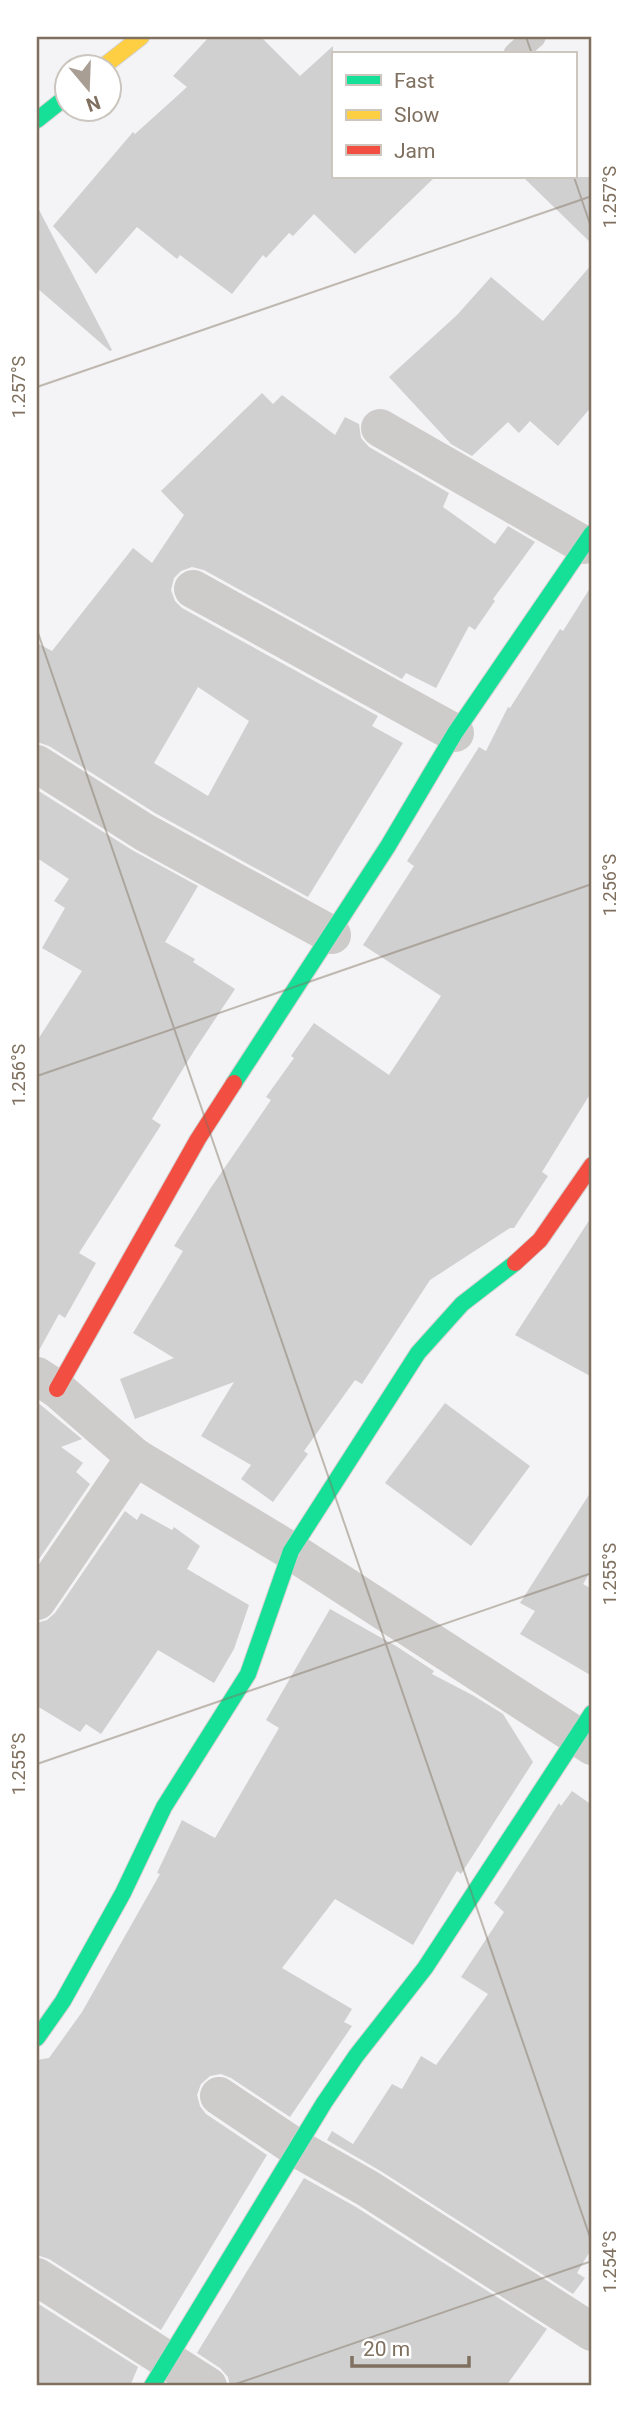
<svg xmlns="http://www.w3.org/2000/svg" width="629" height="2423" font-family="Roboto,sans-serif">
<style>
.building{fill:#d1d0d0;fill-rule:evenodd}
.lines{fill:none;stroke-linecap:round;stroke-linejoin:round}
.fast-casing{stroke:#d3d1d1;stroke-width:18}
.slow-casing{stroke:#d3d1d1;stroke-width:18}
.jam-casing{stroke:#d3d1d1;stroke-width:18}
.lane{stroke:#cdccca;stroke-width:23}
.street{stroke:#cdccca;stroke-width:38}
.fast{stroke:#16e098;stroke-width:16}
.slow{stroke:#ffcf43;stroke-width:16}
.jam{stroke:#f24e42;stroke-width:16}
.ticks{fill:none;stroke:#7f705f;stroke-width:2;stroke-opacity:0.45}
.neatline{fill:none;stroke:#7f705f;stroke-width:2.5}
.ticks-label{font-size:18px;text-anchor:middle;fill:#7f705f}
</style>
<rect width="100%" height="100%" fill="#f4f3f5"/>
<g class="building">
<path d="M 209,37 L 261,37 L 300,76 L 333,46 L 333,177 L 435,177 L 355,254 L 314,214 L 293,236 L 289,233 L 266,258 L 263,255 L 232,294 L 180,255 L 177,259 L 137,227 L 96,274 L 53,226 L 133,132 L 135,134 L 187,87 L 173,76 Z"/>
<path d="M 523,177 L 592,177 L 592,244 Z"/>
<path d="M 37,206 L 112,350 L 110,351 L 37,288 Z"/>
<path d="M 592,264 L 592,406 L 558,446 L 530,421 L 519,433 L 508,422 L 472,456 L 451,444 L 389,377 L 457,315 L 491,277 L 543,321 Z"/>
<path d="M 262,393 L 273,404 L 282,395 L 335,435 L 345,417 L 359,424 L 361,438 L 369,447 L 449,493 L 443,507 L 495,544 L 508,526 L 535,542 L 493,599 L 495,601 L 475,630 L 469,626 L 436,688 L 406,673 L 402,679 L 204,570 L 192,567 L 181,571 L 174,578 L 171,590 L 175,601 L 182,608 L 378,716 L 372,726 L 403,743 L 308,897 L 155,813 L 49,746 L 37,742 L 37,643 L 52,651 L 133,548 L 152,563 L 184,515 L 161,491 ZM 198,687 L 249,721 L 208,796 L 154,763 Z"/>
<path d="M 592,585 L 592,1091 L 542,1172 L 548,1176 L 514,1228 L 510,1228 L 430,1280 L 362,1384 L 355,1380 L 304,1451 L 308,1454 L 273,1502 L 241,1479 L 251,1465 L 201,1436 L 234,1382 L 135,1419 L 120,1379 L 174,1358 L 133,1333 L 183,1251 L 174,1246 L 210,1189 L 271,1100 L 266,1097 L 294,1058 L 291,1056 L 314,1023 L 389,1075 L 441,996 L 363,945 L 414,866 L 407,861 L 479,747 L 486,751 L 508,707 L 510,708 L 560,629 L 563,631 Z"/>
<path d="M 37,790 L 132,850 L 198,886 L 165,942 L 195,959 L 193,962 L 235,989 L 194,1051 L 152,1119 L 161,1125 L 79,1253 L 96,1263 L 65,1318 L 59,1314 L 37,1354 L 37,1041 L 82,971 L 42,948 L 65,908 L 54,901 L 69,879 L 37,858 Z"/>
<path d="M 592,1216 L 592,1377 L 515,1335 Z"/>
<path d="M 37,1402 L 82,1439 L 61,1447 L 83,1463 L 76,1472 L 90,1484 L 37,1562 Z"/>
<path d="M 445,1403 L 530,1466 L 471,1546 L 385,1483 Z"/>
<path d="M 592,1490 L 592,1569 L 583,1584 L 592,1589 L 592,1676 L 520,1634 L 535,1611 L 520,1603 Z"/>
<path d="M 125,1511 L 137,1520 L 141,1513 L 172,1530 L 174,1527 L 200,1546 L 187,1569 L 249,1605 L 234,1649 L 214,1683 L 158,1650 L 101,1734 L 86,1724 L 80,1732 L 37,1706 L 37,1623 L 47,1620 L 55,1613 Z"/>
<path d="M 330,1609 L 396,1646 L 434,1671 L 432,1674 L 474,1696 L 503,1714 L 533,1762 L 461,1874 L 457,1871 L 413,1945 L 335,1899 L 282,1968 L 352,2009 L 344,2022 L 352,2026 L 290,2117 L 231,2078 L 221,2074 L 210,2076 L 201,2084 L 197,2095 L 200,2106 L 206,2114 L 267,2155 L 161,2330 L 49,2259 L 37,2255 L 37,2060 L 49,2058 L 82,2012 L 160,1874 L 157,1873 L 182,1820 L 215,1838 L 279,1728 L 266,1720 Z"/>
<path d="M 572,1791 L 592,1805 L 592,2248 L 577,2273 L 585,2278 L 573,2294 L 379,2170 L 327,2140 L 332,2131 L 353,2144 L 392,2084 L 402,2089 L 421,2056 L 436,2065 L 488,1994 L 461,1977 L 504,1912 L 494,1903 L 559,1803 L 561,1806 Z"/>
<path d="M 304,2178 L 356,2207 L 547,2329 L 506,2386 L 230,2386 L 228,2377 L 220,2368 L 197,2353 Z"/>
<path d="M 37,2303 L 138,2367 L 130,2386 L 37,2386 Z"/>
</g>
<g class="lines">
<g class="fast-casing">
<g id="fast">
<path d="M 37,120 L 66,97"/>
<path d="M 234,1083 L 388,846 L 455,733 L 592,533"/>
<path d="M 37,2038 L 63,2001 L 123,1893 L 164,1807 L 248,1674 L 291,1551 L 418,1353 L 462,1304 L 515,1263"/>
<path d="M 152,2386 L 324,2103 L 356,2056 L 425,1968 L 592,1713"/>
</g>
</g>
<g class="slow-casing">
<path id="slow" d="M 104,66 L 141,37"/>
</g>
<g class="jam-casing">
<g id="jam">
<path d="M 515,1263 L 540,1240 L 592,1165"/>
<path d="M 57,1389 L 198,1139 L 234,1083"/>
</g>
</g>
<path class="lane" d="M 515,54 L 534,37"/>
<g class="street">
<path d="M 380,428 L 584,545"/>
<path d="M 193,589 L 455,733"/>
<path d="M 37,764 L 144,832 L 332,935"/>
<path d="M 37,1376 L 57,1389 L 135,1457 L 291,1551 L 592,1746"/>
<path d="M 37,1601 L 135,1457"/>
<path d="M 219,2096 L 298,2149 L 367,2188 L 592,2332"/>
<path d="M 37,2277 L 208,2386"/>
</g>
<use href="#fast" class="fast"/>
<use href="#slow" class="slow"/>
<use href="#jam" class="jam"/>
</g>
<path class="ticks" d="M 526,37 L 532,54M 574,177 L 592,230M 37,387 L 592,196M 37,630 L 592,2243M 37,1076 L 592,884M 37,1764 L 592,1573M 230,2386 L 592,2261"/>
<rect width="629" height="2423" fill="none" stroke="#ffffff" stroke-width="77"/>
<rect x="332" y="52" width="245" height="126" fill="#ffffff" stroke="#ccc6bf" stroke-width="2"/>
<rect x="346" y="75" width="35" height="10" fill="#16e098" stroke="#ccc6bf" stroke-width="2"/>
<text x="394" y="88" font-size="21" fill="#7f705f">Fast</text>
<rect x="346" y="110" width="35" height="10" fill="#ffcf43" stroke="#ccc6bf" stroke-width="2"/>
<text x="394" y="122" font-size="21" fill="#7f705f">Slow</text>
<rect x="346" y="145" width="35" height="10" fill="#f24e42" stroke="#ccc6bf" stroke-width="2"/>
<text x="394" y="158" font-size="21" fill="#7f705f">Jam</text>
<g transform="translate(88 88) rotate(161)"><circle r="33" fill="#ffffff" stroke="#ccc6bf" stroke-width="2"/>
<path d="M0-5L12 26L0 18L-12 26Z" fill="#a89e94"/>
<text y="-10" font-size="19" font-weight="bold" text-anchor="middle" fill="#7f705f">N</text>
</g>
<path d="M352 2356v10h117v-10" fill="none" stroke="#7f705f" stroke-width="3.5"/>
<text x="363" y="2356" font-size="21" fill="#7f705f" stroke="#ffffff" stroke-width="5" paint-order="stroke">20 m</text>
<rect x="38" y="38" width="552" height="2346" class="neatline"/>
<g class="ticks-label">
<text transform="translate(610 197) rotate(-90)" y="6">1.257°S</text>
<text transform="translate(19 387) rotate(-90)" y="6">1.257°S</text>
<text transform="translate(610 885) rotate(-90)" y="6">1.256°S</text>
<text transform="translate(19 1075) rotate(-90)" y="6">1.256°S</text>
<text transform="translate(610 1574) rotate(-90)" y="6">1.255°S</text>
<text transform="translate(19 1764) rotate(-90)" y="6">1.255°S</text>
<text transform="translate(610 2262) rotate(-90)" y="6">1.254°S</text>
</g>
</svg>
